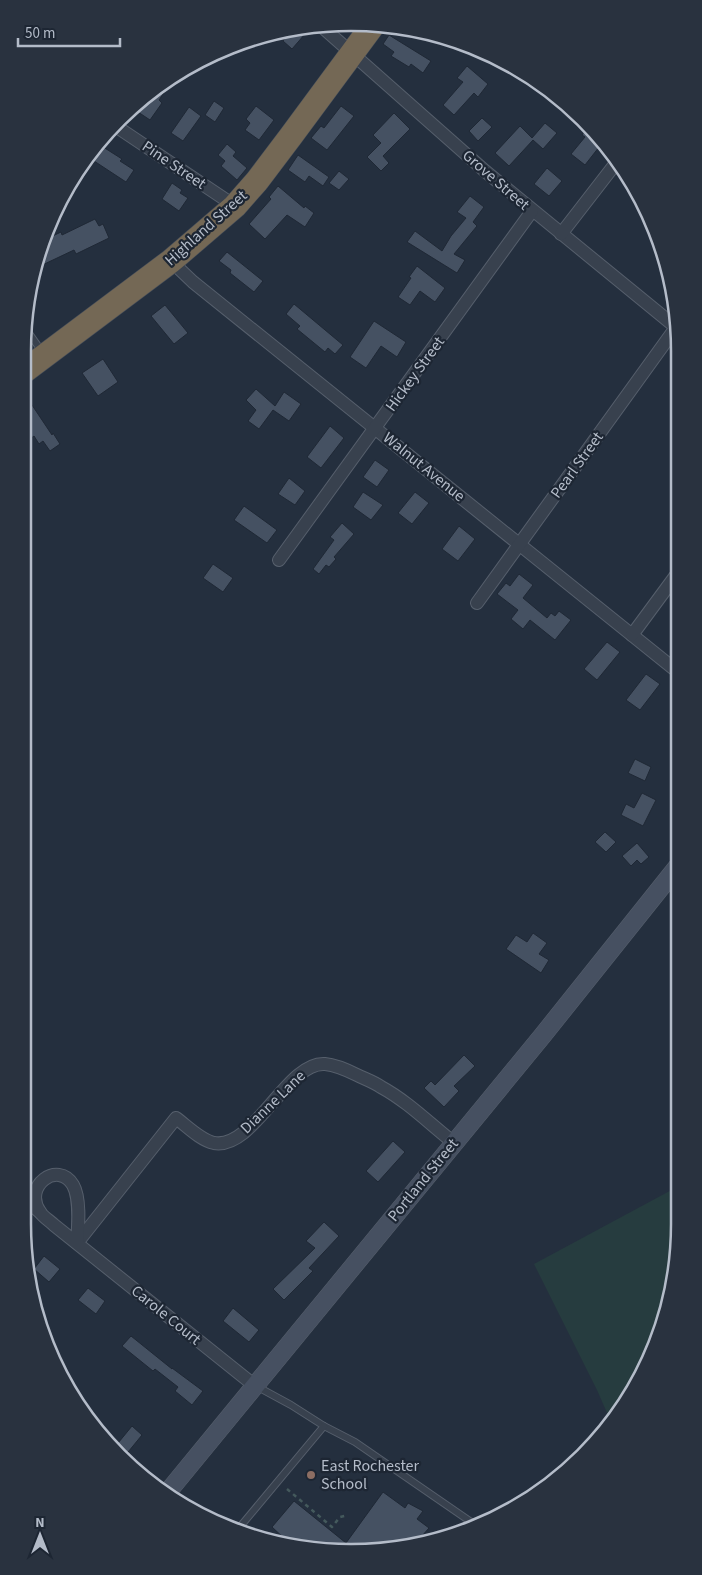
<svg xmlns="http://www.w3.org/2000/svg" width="702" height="1575" font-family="'Source Sans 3',sans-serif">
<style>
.green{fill:#263c3f}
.building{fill:#455162;stroke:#1f2835}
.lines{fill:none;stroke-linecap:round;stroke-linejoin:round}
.lane-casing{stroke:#565f6c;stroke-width:8}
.street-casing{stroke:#565f6c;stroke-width:14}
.secondary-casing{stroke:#565f6c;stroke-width:19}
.highway-casing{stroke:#434c59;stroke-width:25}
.path{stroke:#44595c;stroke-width:2.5;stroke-dasharray:4 4;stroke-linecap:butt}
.lane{stroke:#38414e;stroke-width:6}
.street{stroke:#38414e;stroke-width:12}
.secondary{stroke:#465061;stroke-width:18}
.highway{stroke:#746855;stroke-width:24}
.education-dot{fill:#8d6e63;stroke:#1d2633;stroke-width:2}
.labels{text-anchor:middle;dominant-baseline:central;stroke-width:4.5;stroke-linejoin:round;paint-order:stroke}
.street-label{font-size:16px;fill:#b4bcc9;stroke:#1d2633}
.poi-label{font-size:16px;fill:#b4bcc9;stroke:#1d2633;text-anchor:start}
.rim{fill:none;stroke:#b4bcc9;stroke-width:2.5}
</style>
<rect width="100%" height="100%" fill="#242f3e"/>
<path class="green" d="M 679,1186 L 679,1224 L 662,1330 L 636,1388 L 611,1422 L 597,1390 L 534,1264 Z"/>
<g class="building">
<path d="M 299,28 L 305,34 L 292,49 L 283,41 L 285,38 L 282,36 L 288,30 Z"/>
<path d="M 389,35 L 431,61 L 423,73 L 411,64 L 409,67 L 391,56 L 394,52 L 383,44 Z"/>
<path d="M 467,66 L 488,84 L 478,97 L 474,93 L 454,115 L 443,105 L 463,82 L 457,78 Z"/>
<path d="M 177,74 L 159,100 L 162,103 L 150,120 L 132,108 L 151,90 Z"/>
<path d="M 214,101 L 224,108 L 215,122 L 205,115 Z"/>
<path d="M 256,106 L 274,120 L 259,140 L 245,130 L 250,123 L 246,119 Z"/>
<path d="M 341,106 L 354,116 L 327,150 L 311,138 L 321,126 L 324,128 Z"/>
<path d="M 189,107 L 201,116 L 183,141 L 171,133 Z"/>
<path d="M 394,113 L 410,129 L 383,156 L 389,163 L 381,171 L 367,157 L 381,143 L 373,135 Z"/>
<path d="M 482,118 L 492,127 L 478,141 L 469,131 Z"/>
<path d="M 545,123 L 557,133 L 543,149 L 533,140 L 509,166 L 495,153 L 520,126 L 532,138 Z"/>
<path d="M 588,126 L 598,135 L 603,142 L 585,165 L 571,154 L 585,137 L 582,135 Z"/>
<path d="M 227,144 L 236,152 L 233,156 L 247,168 L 237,180 L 221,166 L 225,161 L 218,155 Z"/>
<path d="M 100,145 L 122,159 L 120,161 L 134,170 L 126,182 L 91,159 Z"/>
<path d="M 298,155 L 329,177 L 323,186 L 309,176 L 305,182 L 288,170 Z"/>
<path d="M 547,168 L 562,181 L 549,196 L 534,184 Z"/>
<path d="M 339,171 L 349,179 L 339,190 L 329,183 Z"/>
<path d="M 172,183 L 182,190 L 180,193 L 188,198 L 179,211 L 162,199 Z"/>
<path d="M 278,186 L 304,208 L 305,206 L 314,213 L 305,227 L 287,215 L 265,239 L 249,224 L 271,199 L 269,197 Z"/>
<path d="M 470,196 L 484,207 L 473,222 L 477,226 L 454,254 L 465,260 L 457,273 L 407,242 L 415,231 L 442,251 L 451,236 L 466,218 L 457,212 Z"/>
<path d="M 95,219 L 99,226 L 103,224 L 109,238 L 76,254 L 74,250 L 36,268 L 42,241 L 61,232 L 62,235 Z"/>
<path d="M 227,252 L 263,281 L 254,292 L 230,273 L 231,270 L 219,261 Z"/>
<path d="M 417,266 L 445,288 L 435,302 L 420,291 L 410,305 L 398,297 L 411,278 L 409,277 Z"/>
<path d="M 294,304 L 343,345 L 335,354 L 328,348 L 325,352 L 297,329 L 300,326 L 286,314 Z"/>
<path d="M 165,305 L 188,333 L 174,344 L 151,316 Z"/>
<path d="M 374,321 L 406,342 L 397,357 L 381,346 L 366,368 L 350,357 Z"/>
<path d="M 103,359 L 118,382 L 98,396 L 82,373 Z"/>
<path d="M 256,389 L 275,406 L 284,392 L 301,404 L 289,421 L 273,410 L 259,429 L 248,421 L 256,410 L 246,400 Z"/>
<path d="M 32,405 L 52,435 L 53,433 L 60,444 L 50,451 L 43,441 L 39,444 L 34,436 L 30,439 L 22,427 L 22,411 Z"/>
<path d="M 330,426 L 344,438 L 321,468 L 307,457 Z"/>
<path d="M 375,460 L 389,470 L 377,487 L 363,477 Z"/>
<path d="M 289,478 L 305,491 L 295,505 L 278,494 Z"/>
<path d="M 363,492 L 383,505 L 371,520 L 353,507 Z"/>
<path d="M 415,492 L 429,503 L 412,524 L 398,513 Z"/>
<path d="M 244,506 L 277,530 L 267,543 L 234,520 Z"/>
<path d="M 342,523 L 354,534 L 334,557 L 336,559 L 329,567 L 326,565 L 319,574 L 313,569 L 334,540 L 330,537 Z"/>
<path d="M 459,526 L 475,539 L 458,561 L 442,549 Z"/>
<path d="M 213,564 L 233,578 L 223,592 L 203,578 Z"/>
<path d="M 519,574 L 533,585 L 523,598 L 547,618 L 551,613 L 555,616 L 559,611 L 571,620 L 555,640 L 530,620 L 523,629 L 511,619 L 518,610 L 497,594 L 506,583 L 510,586 Z"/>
<path d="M 607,642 L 620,652 L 597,680 L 584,669 Z"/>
<path d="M 646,674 L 660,684 L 640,710 L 626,700 Z"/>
<path d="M 635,759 L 651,767 L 645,781 L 628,773 Z"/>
<path d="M 642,793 L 656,800 L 643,826 L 621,815 L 626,804 L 634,808 Z"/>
<path d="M 605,832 L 616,842 L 606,852 L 595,842 Z"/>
<path d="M 637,843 L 649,857 L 641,864 L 637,860 L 631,866 L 622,856 Z"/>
<path d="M 533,933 L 547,943 L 539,954 L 549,960 L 541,973 L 506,949 L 516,935 L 527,942 Z"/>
<path d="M 464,1055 L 475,1066 L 454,1086 L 459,1091 L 444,1107 L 424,1088 L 431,1081 L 435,1085 Z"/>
<path d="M 393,1141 L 405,1152 L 378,1182 L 366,1171 Z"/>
<path d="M 324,1222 L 339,1236 L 309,1268 L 313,1271 L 284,1300 L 273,1289 L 315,1248 L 306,1241 Z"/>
<path d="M 44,1256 L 60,1269 L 49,1282 L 34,1269 Z"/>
<path d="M 88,1288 L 105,1301 L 96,1314 L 78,1300 Z"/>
<path d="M 233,1308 L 259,1330 L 249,1342 L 223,1321 Z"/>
<path d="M 131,1336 L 172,1369 L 172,1368 L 203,1391 L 192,1405 L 175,1391 L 178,1387 L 155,1369 L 153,1371 L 122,1346 Z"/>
<path d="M 132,1426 L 142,1435 L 124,1457 L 114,1448 Z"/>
<path d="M 383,1492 L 405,1508 L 408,1503 L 423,1511 L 417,1519 L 429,1528 L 414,1545 L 394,1550 L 287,1546 L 285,1545 L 286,1540 L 272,1527 L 294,1501 L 346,1543 Z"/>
</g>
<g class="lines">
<g class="lane-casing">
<g id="lane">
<path d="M 26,329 L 43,353"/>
<path d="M 256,1386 L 291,1405 L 324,1426 L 355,1442 L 477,1526"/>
<path d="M 239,1528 L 324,1426"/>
</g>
</g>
<g class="street-casing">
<g id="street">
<path d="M 320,25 L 485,171 L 677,328"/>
<path d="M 114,125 L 235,206"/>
<path d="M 561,234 L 616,163"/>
<path d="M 171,261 L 193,282 L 678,672"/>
<path d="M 279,560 L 532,211"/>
<path d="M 477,603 L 677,326"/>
<path d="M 632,635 L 677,574"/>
<path d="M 23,1198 L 40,1212"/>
<path d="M 77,1243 L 176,1118 C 187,1126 200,1140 214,1143 C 254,1150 287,1061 325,1064 C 336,1065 347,1070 357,1075 C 365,1079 374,1082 381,1087 C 407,1101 430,1124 454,1143"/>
<path d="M 77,1243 C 78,1228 81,1199 73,1185 C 58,1160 22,1186 40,1212 C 43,1217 50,1221 54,1225 L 255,1386"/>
</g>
</g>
<g class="secondary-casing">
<path id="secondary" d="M 167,1493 L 543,1035 L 678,866"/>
</g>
<g class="highway-casing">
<path id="highway" d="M 23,372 L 171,261 L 235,206 L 257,181 L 291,136 L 373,25"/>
</g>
<path class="path" d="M 287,1489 L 332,1527 L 340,1517 L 348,1515"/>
<use href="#lane" class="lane"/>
<use href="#street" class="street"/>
<use href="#secondary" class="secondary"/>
<use href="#highway" class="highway"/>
</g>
<circle class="education-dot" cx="311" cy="1475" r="5"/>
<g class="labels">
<g class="street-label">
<text transform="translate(174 165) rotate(34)">Pine Street</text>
<text transform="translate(496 180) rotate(41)">Grove Street</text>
<text transform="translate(206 228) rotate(-42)">Highland Street</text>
<text transform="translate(415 374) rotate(-54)">Hickey Street</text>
<text transform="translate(577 465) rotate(-54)">Pearl Street</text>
<text transform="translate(424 467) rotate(39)">Walnut Avenue</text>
<text transform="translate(273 1102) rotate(-44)">Dianne Lane</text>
<text transform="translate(423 1180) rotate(-51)">Portland Street</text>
<text transform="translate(166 1315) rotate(39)">Carole Court</text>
</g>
<g class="poi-label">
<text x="321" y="1466">East Rochester<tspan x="321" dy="18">School</tspan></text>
</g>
</g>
<path d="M0 0H702V1575H0ZM351 31H351A320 320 0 0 1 671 351V1224A320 320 0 0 1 351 1544H351A320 320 0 0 1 31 1224V351A320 320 0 0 1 351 31Z" fill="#29323f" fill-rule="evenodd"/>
<path class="rim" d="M351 31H351A320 320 0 0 1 671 351V1224A320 320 0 0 1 351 1544H351A320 320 0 0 1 31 1224V351A320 320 0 0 1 351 31Z"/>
<g transform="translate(40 1535)" stroke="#1d2633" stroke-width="4" paint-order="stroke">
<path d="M0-4L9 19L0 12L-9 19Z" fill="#b4bcc9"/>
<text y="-8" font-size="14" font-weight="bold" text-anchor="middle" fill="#b4bcc9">N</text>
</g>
<path d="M18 38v8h102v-8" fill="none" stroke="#b4bcc9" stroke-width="2.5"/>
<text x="25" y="38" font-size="15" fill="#b4bcc9" stroke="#1d2633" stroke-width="4" paint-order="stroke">50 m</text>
</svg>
